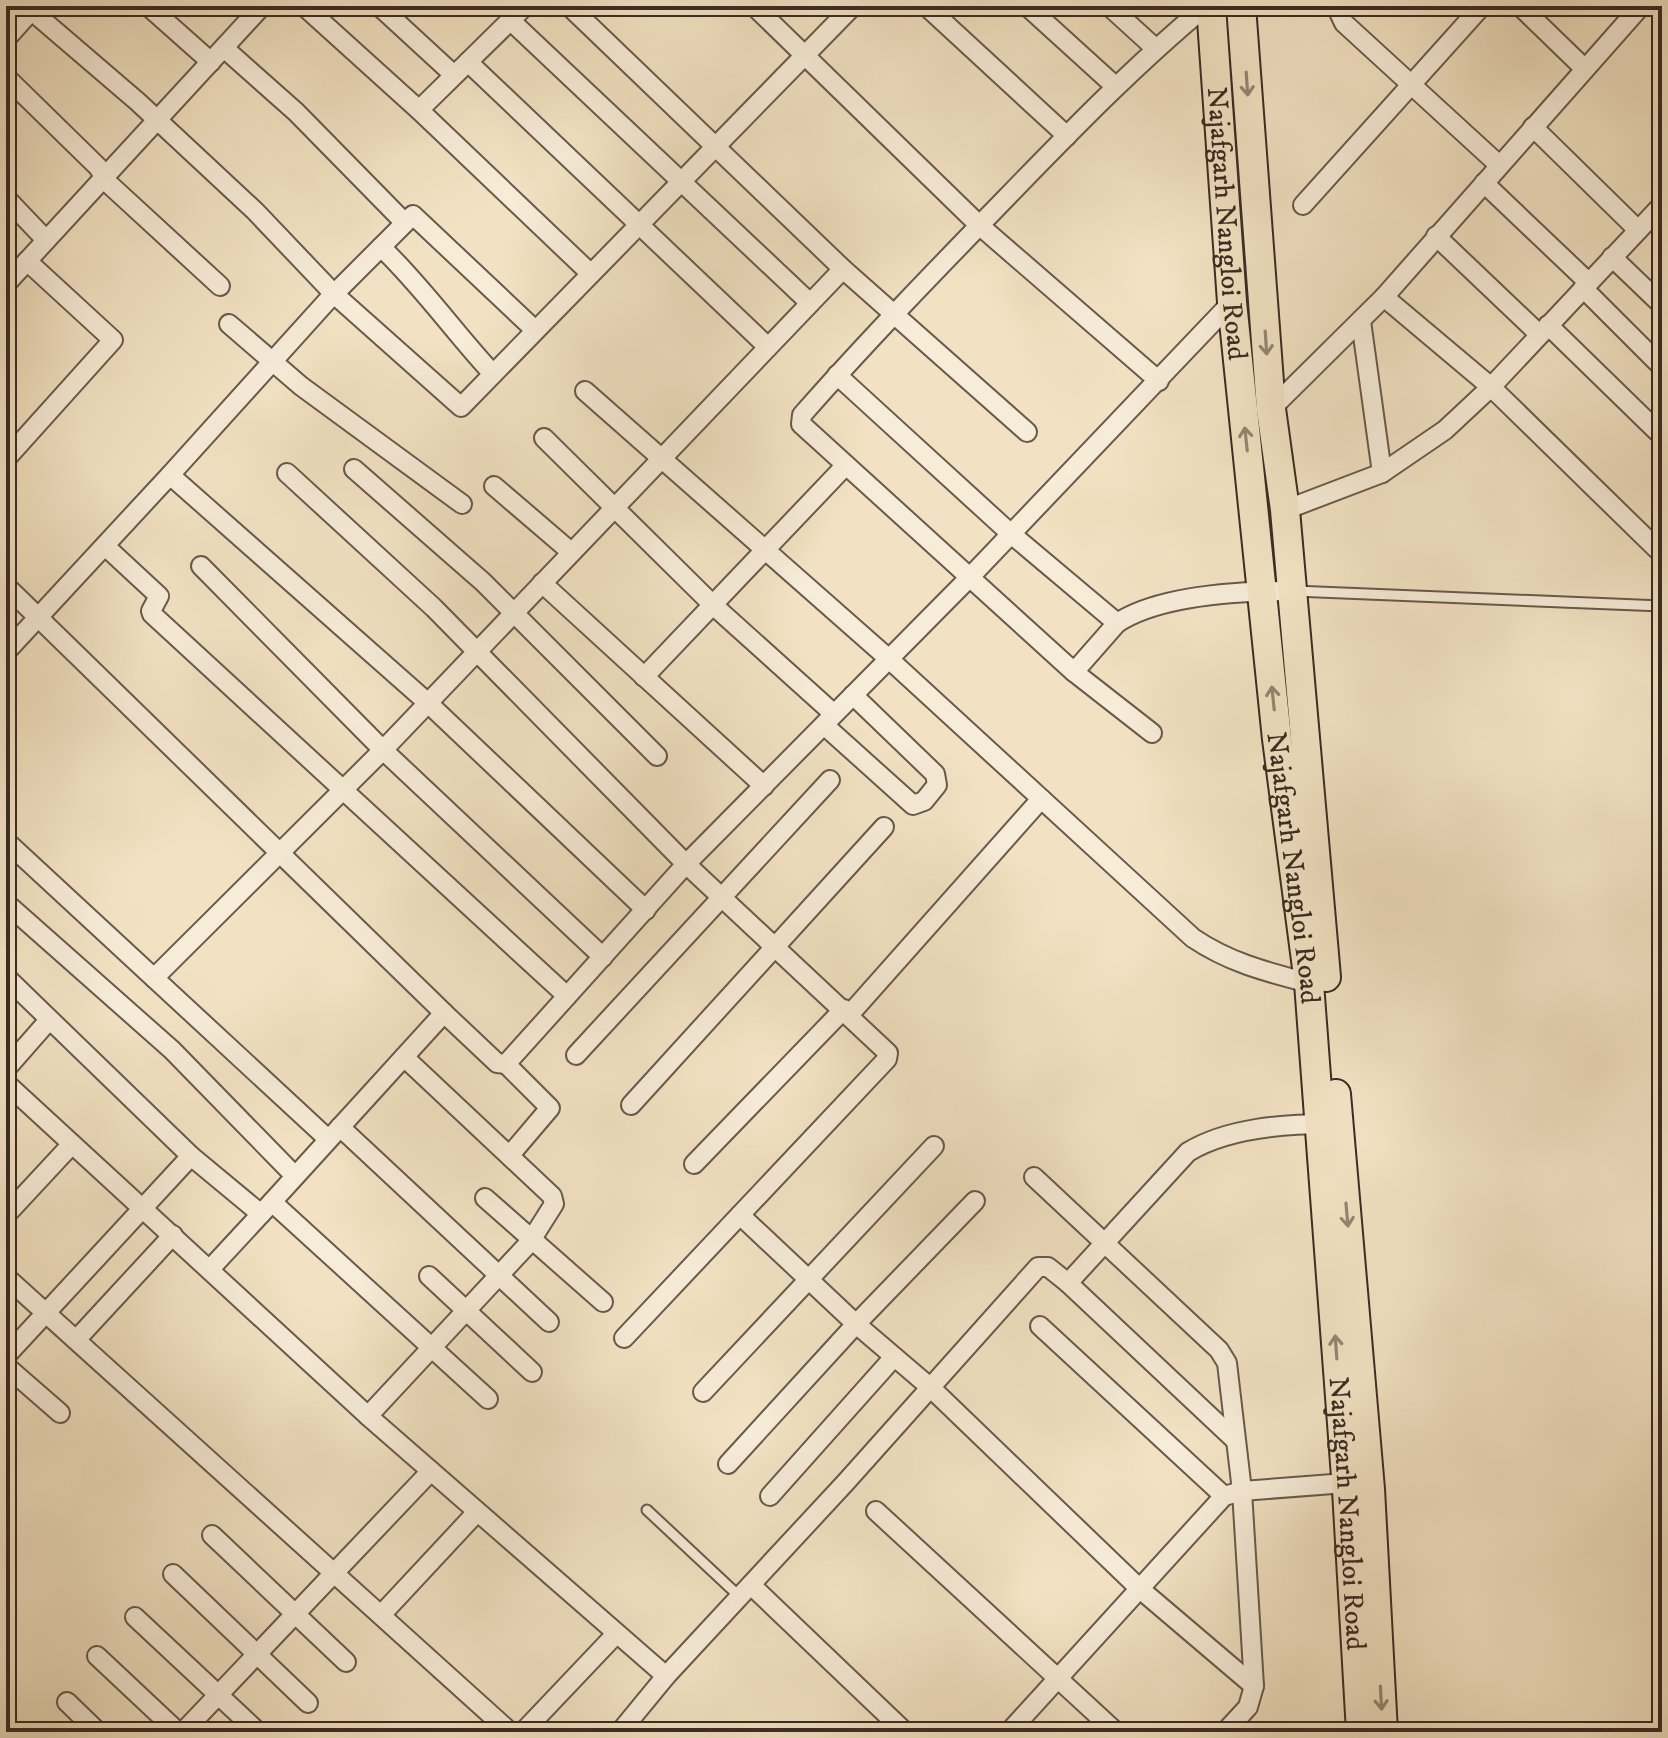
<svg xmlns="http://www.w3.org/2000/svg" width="1668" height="1738" font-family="'IM FELL DW Pica',serif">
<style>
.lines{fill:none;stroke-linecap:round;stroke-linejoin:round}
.service-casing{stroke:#69594c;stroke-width:13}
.minor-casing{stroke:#69594c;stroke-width:22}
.primary-casing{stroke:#3b2b24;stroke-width:32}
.service{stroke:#f7ecd8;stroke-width:9}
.minor{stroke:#f7ecd8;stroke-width:18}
.primary{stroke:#f2e2c3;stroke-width:28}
.oneway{stroke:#968674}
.labels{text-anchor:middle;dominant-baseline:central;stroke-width:6;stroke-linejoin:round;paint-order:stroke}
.street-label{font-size:28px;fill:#3b2b24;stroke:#f7ecd8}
</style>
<rect width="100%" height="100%" fill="#f2e2c3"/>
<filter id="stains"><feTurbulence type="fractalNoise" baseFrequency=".0025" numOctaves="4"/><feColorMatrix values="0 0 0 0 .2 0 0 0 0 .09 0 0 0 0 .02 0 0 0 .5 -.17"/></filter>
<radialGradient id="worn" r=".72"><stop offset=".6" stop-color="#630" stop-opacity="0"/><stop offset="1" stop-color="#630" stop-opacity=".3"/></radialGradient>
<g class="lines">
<g class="service-casing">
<g id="service">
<path d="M 1294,591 L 1662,606"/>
<path d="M 647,1510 L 740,1597"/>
</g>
</g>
<g class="minor-casing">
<g id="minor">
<path d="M 26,6 L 138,102 L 255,211 L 334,294 L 461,407 L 853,6"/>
<path d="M 148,6 L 211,62"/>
<path d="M 304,6 L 419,110 L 525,6"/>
<path d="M 379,6 L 454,75"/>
<path d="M 569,6 L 843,269 L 1027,432"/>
<path d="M 754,6 L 979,225 L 1159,381"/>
<path d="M 926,6 L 1067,136"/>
<path d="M 1027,6 L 1115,86"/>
<path d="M 1109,6 L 1155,48"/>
<path d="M 1336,6 L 1344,23 L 1499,165"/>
<path d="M 1520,6 L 1585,69"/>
<path d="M 510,20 L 810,303"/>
<path d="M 6,39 L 31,11"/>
<path d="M 224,48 L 296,112 L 404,222"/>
<path d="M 468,62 L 768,347"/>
<path d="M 6,77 L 98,167 L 109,184 L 220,286"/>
<path d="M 419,110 L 590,273"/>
<path d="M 1533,127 L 1638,230"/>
<path d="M 1484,183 L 1588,282"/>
<path d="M 6,198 L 46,240"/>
<path d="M 1303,205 L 1482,6"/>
<path d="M 1436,236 L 1539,334"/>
<path d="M 381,247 C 422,286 454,332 493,374"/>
<path d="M 1612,257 L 1662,305"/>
<path d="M 6,284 L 262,6"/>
<path d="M 1583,288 L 1662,367"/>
<path d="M 1384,297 L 1491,387 L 1662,554"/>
<path d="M 1361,321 L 1382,473"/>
<path d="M 229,324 L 301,386 L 462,504"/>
<path d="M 1548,325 L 1662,436"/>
<path d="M 837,375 L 1010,533 L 1117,623 C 1160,595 1242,591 1293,591"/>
<path d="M 585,391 L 889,659 L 1193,938 C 1230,963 1267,972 1309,983"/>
<path d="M 1271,409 L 1384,297 L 1641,6"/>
<path d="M 544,438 L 713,605 L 834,714"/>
<path d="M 6,459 L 113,340 L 27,261"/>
<path d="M 354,469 L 483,582 L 657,756"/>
<path d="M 170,475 L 328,300 L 413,215 L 535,330"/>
<path d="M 494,486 L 571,552"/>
<path d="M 1285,510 L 1382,473 L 1445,430 L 1491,387 L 1662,205"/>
<path d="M 105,546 L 159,596 L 151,611 L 152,614 L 567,996"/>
<path d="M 201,566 L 383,750 L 603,957"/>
<path d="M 542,583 L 764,786"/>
<path d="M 6,586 L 444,1013"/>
<path d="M 6,652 L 170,475 L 428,703 L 646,910"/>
<path d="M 1074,672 L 1117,623"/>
<path d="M 644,677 L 846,465"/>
<path d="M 824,725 L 913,805 L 924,801 L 937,785 L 935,774 L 853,695"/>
<path d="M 1152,733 L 1074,672 L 801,424 L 802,415 C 868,340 938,268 1008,196 C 1072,130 1135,65 1206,6"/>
<path d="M 6,841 L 328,1139"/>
<path d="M 6,903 L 172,1050 L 295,1176"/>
<path d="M 6,977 L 191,1156"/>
<path d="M 154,978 L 383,750 L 843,269"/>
<path d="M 850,1014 L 1041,799"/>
<path d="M 576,1055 L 830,780"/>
<path d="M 506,1064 L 550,1108 L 510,1155"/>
<path d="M 6,1069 L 49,1020"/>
<path d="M 6,1083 L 368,1416 L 530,1242 L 554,1204 L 552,1196 L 404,1057"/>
<path d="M 631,1105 L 884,827"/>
<path d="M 340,1127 L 549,1322"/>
<path d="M 694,1164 L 844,1009"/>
<path d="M 1034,1177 L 1219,1350 L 1227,1363 L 1242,1491 L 1254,1686 L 1248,1707 L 1225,1732"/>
<path d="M 485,1198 L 603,1302"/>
<path d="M 272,1202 L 488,1399"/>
<path d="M 6,1215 L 72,1144"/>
<path d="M 740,1215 L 856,1324 L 931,1388 L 1140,1589 L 1254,1686"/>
<path d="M 210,1269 L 261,1214"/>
<path d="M 429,1276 L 532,1372"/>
<path d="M 6,1277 L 510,1732"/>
<path d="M 1068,1283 L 1235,1440"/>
<path d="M 1040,1326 L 1224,1496"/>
<path d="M 624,1338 L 887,1059 L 888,1053 L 686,864 L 970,577 L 1232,302"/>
<path d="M 76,1340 L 173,1235"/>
<path d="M 6,1356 L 191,1156 L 261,1214 L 444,1013 L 497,1063 L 506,1064 L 686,864 L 434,608 L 287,473"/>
<path d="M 6,1366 L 60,1413"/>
<path d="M 703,1392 L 934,1146"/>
<path d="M 368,1416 L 666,1676"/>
<path d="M 728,1464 L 856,1324 L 975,1201"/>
<path d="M 770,1496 L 894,1357"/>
<path d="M 876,1511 L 1116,1732"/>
<path d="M 212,1535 L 346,1662"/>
<path d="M 173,1574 L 308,1703"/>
<path d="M 751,1585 L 905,1732"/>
<path d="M 381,1615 L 477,1512"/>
<path d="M 135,1617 L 258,1732"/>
<path d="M 97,1656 L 178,1732"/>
<path d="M 67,1702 L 98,1732"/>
<path d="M 183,1732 L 431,1471"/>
<path d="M 523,1732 L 616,1634"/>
<path d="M 620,1732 L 666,1676 L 846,1482 L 1038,1267 L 1048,1267 L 1068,1283 L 1188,1152 C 1228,1128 1283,1124 1328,1124"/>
<path d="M 1009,1732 L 1224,1496 L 1242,1491 L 1346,1483"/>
</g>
</g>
<g class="primary-casing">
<g id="primary">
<path id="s1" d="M 1211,6 L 1232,302 L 1277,739 L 1309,983 L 1347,1490 L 1361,1732"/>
<path d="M 1241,6 L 1271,409 L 1285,510 L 1326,977"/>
<path d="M 1336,1094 L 1370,1489 L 1383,1732"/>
</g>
</g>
<use href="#service" class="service"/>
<use href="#minor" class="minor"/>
<use href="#primary" class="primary"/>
</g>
<defs><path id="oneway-shaft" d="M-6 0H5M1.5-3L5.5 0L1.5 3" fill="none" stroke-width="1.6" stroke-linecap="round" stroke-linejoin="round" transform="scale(2)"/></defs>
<g class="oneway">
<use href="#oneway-shaft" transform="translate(1247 84) rotate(86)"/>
<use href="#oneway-shaft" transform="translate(1266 343) rotate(86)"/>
<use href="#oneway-shaft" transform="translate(1246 439) rotate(-96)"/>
<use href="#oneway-shaft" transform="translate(1273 698) rotate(-96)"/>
<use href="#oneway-shaft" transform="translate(1347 1215) rotate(85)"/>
<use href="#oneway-shaft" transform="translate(1336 1347) rotate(-94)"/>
<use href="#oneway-shaft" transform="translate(1381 1698) rotate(87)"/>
</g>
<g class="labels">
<g class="street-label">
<text stroke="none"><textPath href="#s1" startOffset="218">Najafgarh Nangloi Road</textPath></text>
<text stroke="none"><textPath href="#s1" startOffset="866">Najafgarh Nangloi Road</textPath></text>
<text stroke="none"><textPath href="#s1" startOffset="1514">Najafgarh Nangloi Road</textPath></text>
</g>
</g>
<rect width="1668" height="1738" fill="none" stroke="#f2e2c3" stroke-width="32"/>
<rect x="8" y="8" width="1652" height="1722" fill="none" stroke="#3b2b24" stroke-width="4"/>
<rect x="16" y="16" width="1636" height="1706" fill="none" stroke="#3b2b24" stroke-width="2"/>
<rect width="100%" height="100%" filter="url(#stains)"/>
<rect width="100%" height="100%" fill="url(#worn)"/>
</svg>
